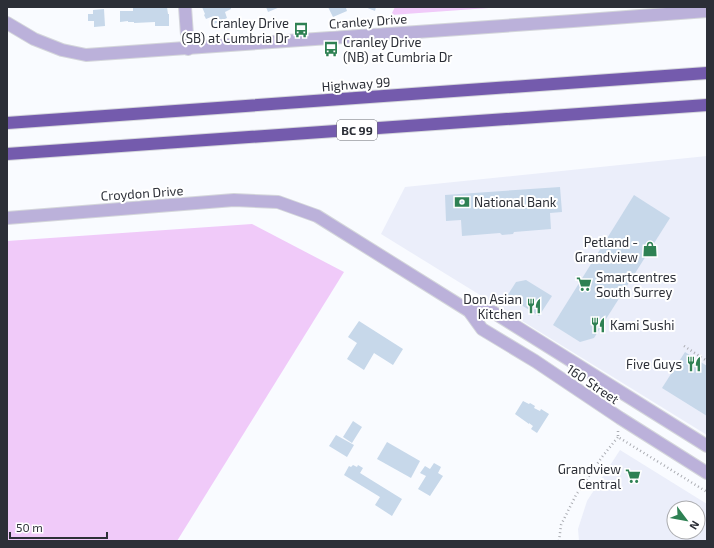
<svg xmlns="http://www.w3.org/2000/svg" width="714" height="548" font-family="'Exo 2',sans-serif">
<style>
.built{fill:#ebeefa;fill-rule:evenodd}
.green{fill:#f0caf9}
.building{fill:#c7d8ea}
.lines{fill:none;stroke-linecap:round;stroke-linejoin:round}
.minor-casing{stroke:#d4d6db;stroke-width:14}
.highway-casing{stroke:#d4d6db;stroke-width:14}
.path{stroke:#abadb3;stroke-width:2.5;stroke-dasharray:1 3;stroke-linecap:butt}
.minor{stroke:#bbb1da;stroke-width:12}
.highway{stroke:#745bad;stroke-width:12}
.labels{text-anchor:middle;dominant-baseline:central;stroke-width:4;stroke-linejoin:round;paint-order:stroke}
.shield{fill:#fff;stroke:#6b6d73;stroke-width:1}
.shield-label{font-size:12px;font-weight:bold;fill:#2c2f37}
.street-label{font-size:13px;fill:#2c2f37;stroke:#fff}
.poi-label{font-size:13px;fill:#2c2f37;stroke:#fff;text-anchor:end}
</style>
<rect width="100%" height="100%" fill="#f9fbff"/>
<g class="built">
<path d="M 707,156 L 707,435 L 381,234 L 405,187 Z"/>
<path d="M 620,450 L 707,504 L 707,541 L 579,541 L 578,529 L 587,501 ZM 674,508 L 698,508 L 698,532 L 674,532 Z"/>
</g>
<g class="green">
<path d="M 395,7 L 503,7 L 391,15 Z"/>
<path d="M 252,224 L 344,272 L 177,541 L 7,541 L 7,241 Z"/>
</g>
<g class="building">
<path d="M 133,7 L 167,7 L 168,14 L 169,14 L 169,26 L 155,26 L 155,22 L 134,23 L 134,22 L 128,22 L 128,21 L 120,22 L 120,11 L 133,11 Z"/>
<path d="M 202,7 L 231,7 L 231,9 L 225,12 L 227,18 L 214,24 L 211,17 L 206,19 L 204,15 L 205,14 Z"/>
<path d="M 266,7 L 280,7 L 268,12 Z"/>
<path d="M 328,7 L 349,7 L 346,8 L 347,11 L 333,17 Z"/>
<path d="M 365,7 L 376,7 L 375,11 Z"/>
<path d="M 104,9 L 105,26 L 94,27 L 94,21 L 88,21 L 88,14 L 93,14 L 93,10 Z"/>
<path d="M 560,187 L 562,212 L 550,213 L 551,229 L 514,232 L 513,234 L 502,235 L 500,233 L 462,236 L 461,220 L 446,221 L 445,195 Z"/>
<path d="M 634,195 L 670,218 L 594,338 L 580,342 L 553,325 Z"/>
<path d="M 526,280 L 552,296 L 539,316 L 507,296 L 516,282 Z"/>
<path d="M 359,321 L 403,349 L 393,365 L 374,353 L 364,370 L 347,359 L 357,343 L 348,337 Z"/>
<path d="M 685,352 L 707,366 L 707,416 L 662,388 Z"/>
<path d="M 523,401 L 529,404 L 530,403 L 535,406 L 534,408 L 540,411 L 541,409 L 549,414 L 537,433 L 531,429 L 533,426 L 529,423 L 529,424 L 515,414 Z"/>
<path d="M 353,421 L 362,427 L 352,443 L 343,437 Z"/>
<path d="M 336,435 L 354,445 L 347,457 L 329,446 Z"/>
<path d="M 387,442 L 420,461 L 411,478 L 377,459 Z"/>
<path d="M 434,463 L 441,467 L 438,473 L 443,476 L 430,496 L 418,489 L 426,476 L 420,473 L 425,466 L 430,469 Z"/>
<path d="M 353,465 L 357,467 L 358,465 L 363,468 L 360,473 L 402,499 L 392,516 L 375,505 L 380,497 L 344,475 L 349,466 L 351,467 Z"/>
</g>
<g class="lines">
<g class="minor-casing">
<g id="minor">
<path d="M 185,7 L 188,49"/>
<path d="M 7,23 L 34,39 L 62,50 L 86,55 L 573,21 L 707,11"/>
<path d="M 7,218 L 234,200 L 278,202 L 317,216 L 469,311 L 482,329 L 535,361 L 620,418 L 707,473"/>
<path d="M 469,311 L 493,312 L 707,446"/>
</g>
</g>
<g class="highway-casing">
<g id="highway">
<path d="M 7,123 L 707,73"/>
<path d="M 7,154 L 707,105"/>
</g>
</g>
<g class="path">
<path d="M 684,346 L 707,361"/>
<path d="M 618,431 L 618,437 L 707,492"/>
<path d="M 559,541 L 561,525 L 576,495 L 602,457 L 618,437"/>
</g>
<use href="#minor" class="minor"/>
<use href="#highway" class="highway"/>
</g>
<defs>
<g id="bus-bare" transform="scale(1.2)"><path d="M-5-6H5V4H4V6H2V4H-2V6H-4V4H-5ZM-3.5-4V0h7V-4ZM-3.5 1.2v1.5H-2V1.2ZM2 1.2v1.5H3.5V1.2Z" fill="#2e8153" stroke="#fff" stroke-width="2.5" paint-order="stroke"/></g>
<g id="bank-bare" transform="scale(1.2)"><path d="M-6-4H6V4H-6ZM0-2.3a2.3 2.3 0 1 0 0 4.6a2.3 2.3 0 1 0 0-4.6Z" fill="#2e8153" stroke="#fff" stroke-width="2.5" paint-order="stroke"/></g>
<g id="shop-bare" transform="scale(1.2)"><path d="M-5-2.5h2.3a2.7 3.5 0 0 1 5.4 0H5L5.5 6h-11ZM-1.5-2.5h3a1.5 2.3 0 0 0-3 0Z" fill="#2e8153" stroke="#fff" stroke-width="2.5" paint-order="stroke"/></g>
<g id="supermarket-bare" transform="scale(1.2)"><path d="M-6-5.5h2.5l.6 2H6L4.5 2H-2.5L-4.4-4H-6ZM-1.5 3.2a1.3 1.3 0 1 0 .1 0ZM3 3.2a1.3 1.3 0 1 0 .1 0Z" fill="#2e8153" stroke="#fff" stroke-width="2.5" paint-order="stroke"/></g>
<g id="restaurant-bare" transform="scale(1.2)"><path d="M-5-6h1v4h1v-4h1v4h1v-4h1v5L-1.5 .5V6h-2V.5L-5-1ZM5-6V6H3V1.5H1.5Q1.5-4 5-6Z" fill="#2e8153" stroke="#fff" stroke-width="2.5" paint-order="stroke"/></g>
</defs>
<g fill-rule="evenodd">
<use href="#bus-bare" x="301" y="30"/>
<use href="#bus-bare" x="331" y="49"/>
<use href="#bank-bare" x="462" y="202"/>
<use href="#shop-bare" x="650" y="249"/>
<use href="#supermarket-bare" x="584" y="284"/>
<use href="#restaurant-bare" x="534" y="306"/>
<use href="#restaurant-bare" x="598" y="325"/>
<use href="#restaurant-bare" x="694" y="364"/>
<use href="#supermarket-bare" x="633" y="476"/>
</g>
<g class="labels">
<rect class="shield" x="337" y="120" width="40" height="20" rx="3"/>
<g class="shield-label">
<text x="357" y="130">BC 99</text>
</g>
<g class="street-label">
<text transform="translate(368 21) rotate(-4)">Cranley Drive</text>
<text transform="translate(356 84) rotate(-4)">Highway 99</text>
<text transform="translate(142 193) rotate(-4)">Croydon Drive</text>
<text transform="translate(593 384) rotate(34)">160 Street</text>
</g>
<g class="poi-label">
<text x="289" y="23">Cranley Drive<tspan x="289" dy="15">(SB) at Cumbria Dr</tspan></text>
<text x="343" y="42" text-anchor="start">Cranley Drive<tspan x="343" dy="15">(NB) at Cumbria Dr</tspan></text>
<text x="474" y="202" text-anchor="start">National Bank</text>
<text x="638" y="242">Petland -<tspan x="638" dy="15">Grandview</tspan></text>
<text x="596" y="277" text-anchor="start">Smartcentres<tspan x="596" dy="15">South Surrey</tspan></text>
<text x="522" y="299">Don Asian<tspan x="522" dy="15">Kitchen</tspan></text>
<text x="610" y="325" text-anchor="start">Kami Sushi</text>
<text x="682" y="364">Five Guys</text>
<text x="621" y="469">Grandview<tspan x="621" dy="15">Central</tspan></text>
</g>
</g>
<rect width="714" height="548" fill="none" stroke="#2c2f37" stroke-width="16"/>
<g transform="translate(686 520) rotate(122)"><circle r="19" fill="#ffffff" stroke="#abacaf"/>
<path d="M0-3L7 15L0 10L-7 15Z" fill="#2e8153"/>
<text y="-6" font-size="11" font-weight="bold" text-anchor="middle" fill="#2c2f37">N</text>
</g>
<path d="M10 532v6h97v-6" fill="none" stroke="#2c2f37" stroke-width="2"/>
<text x="16" y="532" font-size="12" fill="#2c2f37" stroke="#ffffff" stroke-width="3" paint-order="stroke">50 m</text>
</svg>
